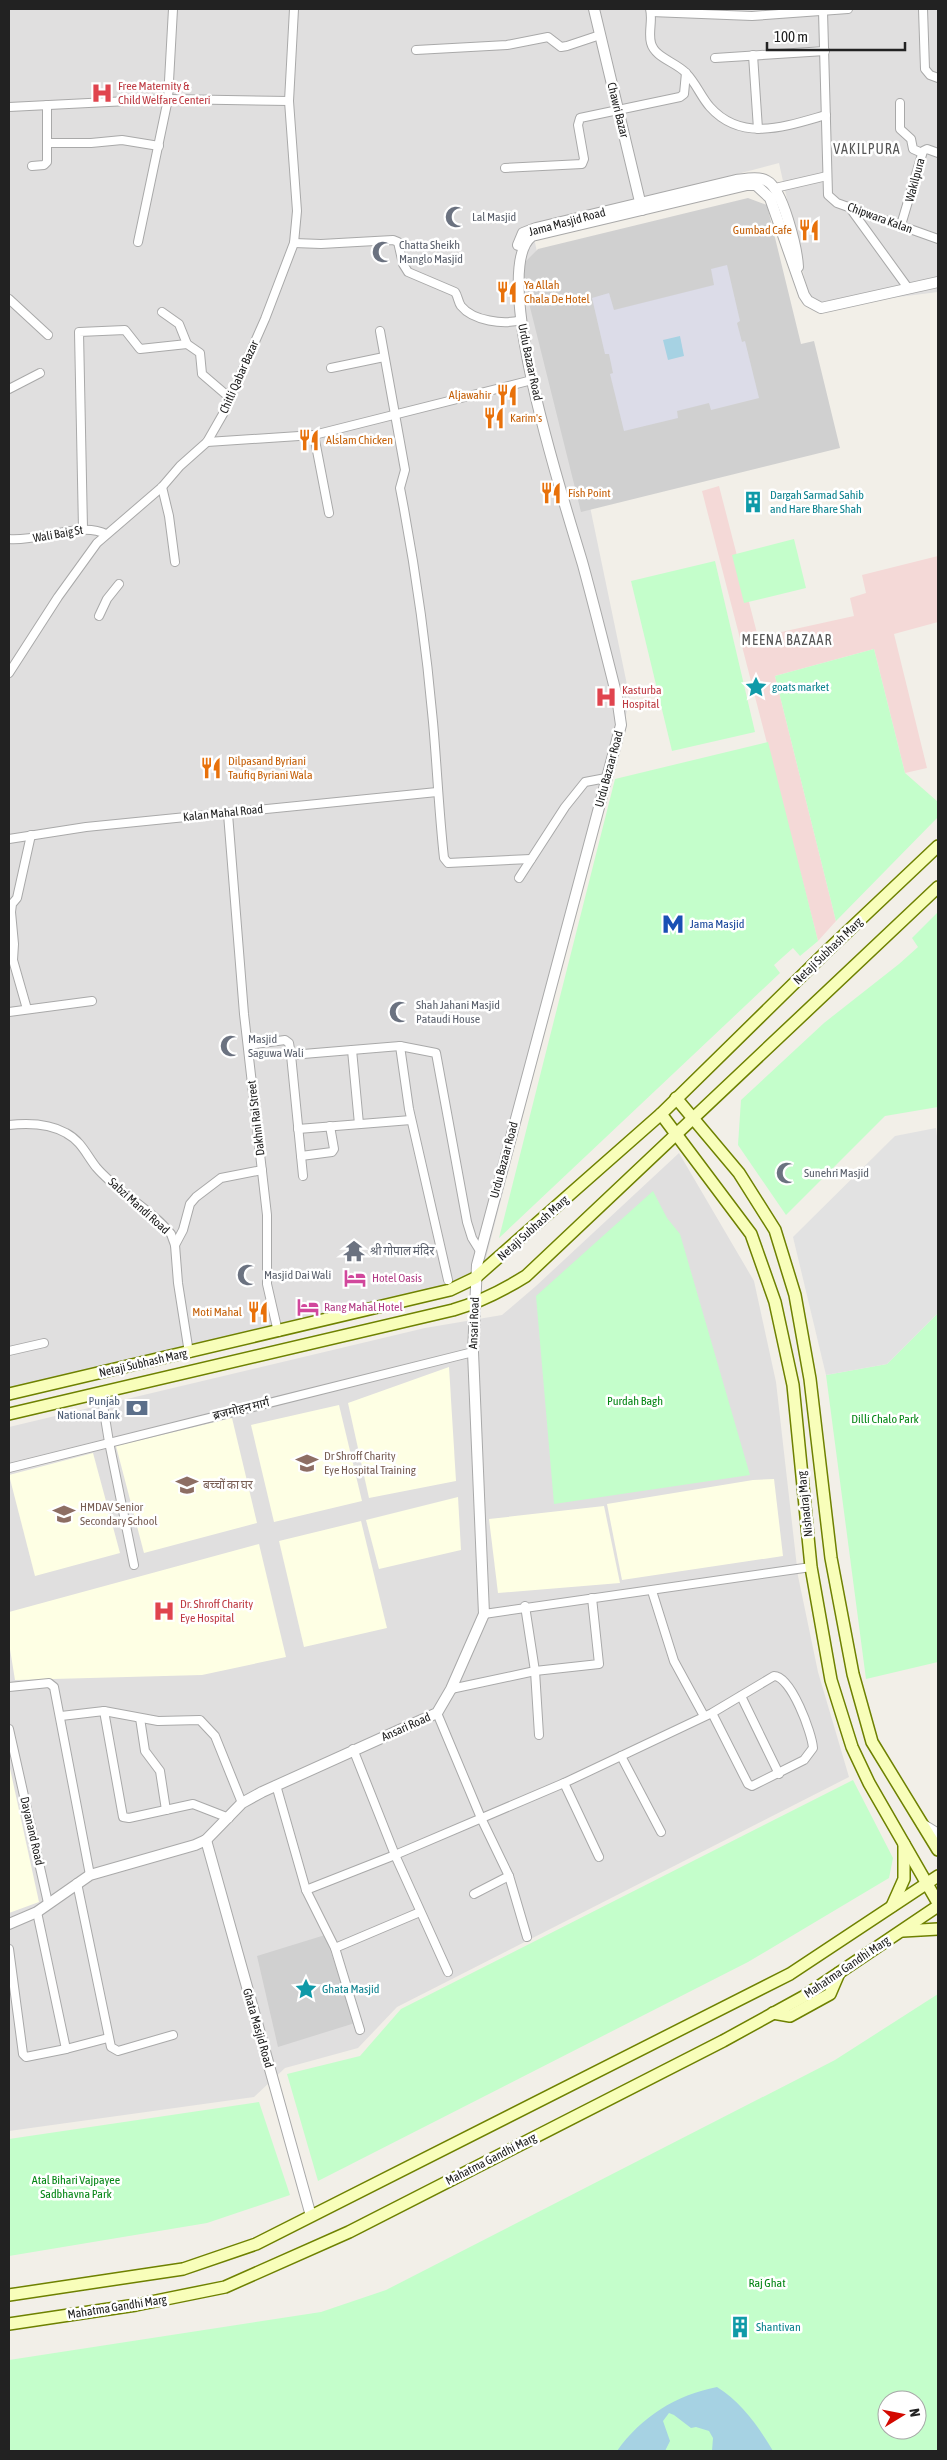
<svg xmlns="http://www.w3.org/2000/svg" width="947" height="2460" font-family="'Asap Condensed','Noto Sans Devanagari',sans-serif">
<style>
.residential{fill:#e0dfdf}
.commercial{fill:#f4d9d7}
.education{fill:#feffe4}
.religious{fill:#d0d0d0}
.park{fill:#c4fecb;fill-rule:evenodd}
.parking{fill:#e2e2e2}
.plaza{fill:#dcdce8}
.water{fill:#a6d2e3}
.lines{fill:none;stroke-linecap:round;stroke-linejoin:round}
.minor-casing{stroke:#a9a9a9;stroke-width:10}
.tertiary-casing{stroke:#a9a9a9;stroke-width:12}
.secondary-casing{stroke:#6e8100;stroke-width:14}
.minor{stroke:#fff;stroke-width:8}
.tertiary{stroke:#fff;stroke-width:10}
.secondary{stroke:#f8feba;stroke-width:11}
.labels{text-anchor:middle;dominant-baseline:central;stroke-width:5;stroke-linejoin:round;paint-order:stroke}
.health-label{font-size:12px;fill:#be3a42;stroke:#fff;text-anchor:start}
.street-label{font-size:12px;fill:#222;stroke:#fff}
.worship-label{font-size:12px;fill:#5b616d;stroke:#fff;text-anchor:start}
.food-label{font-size:12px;fill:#c56008;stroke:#fff;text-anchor:start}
.culture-label{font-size:12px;fill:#0d838f;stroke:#fff;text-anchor:start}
.transit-label{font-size:12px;fill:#164399;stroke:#fff;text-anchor:start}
.hotel-label{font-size:12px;fill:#b23c85;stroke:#fff;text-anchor:start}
.service-label{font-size:12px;fill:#4e5e75;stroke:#fff;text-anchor:end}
.park-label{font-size:12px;fill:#058615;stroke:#fff}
.education-label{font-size:12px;fill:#785e54;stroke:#fff;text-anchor:start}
.neighbourhood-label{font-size:14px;letter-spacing:1px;fill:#555;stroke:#fff}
</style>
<rect width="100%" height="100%" fill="#f2efe8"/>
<g class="residential">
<path d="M 9,9 L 938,9 L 938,292 L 811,308 L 779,163 L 532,228 L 630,699 L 479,1285 L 9,1388 Z"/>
<path d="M 679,1153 L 754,1281 L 776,1382 L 798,1576 L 818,1672 L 849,1777 L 397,2007 L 358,2048 L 285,2068 L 254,2097 L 9,2131 L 9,1427 L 425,1328 L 502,1315 L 536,1286 Z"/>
</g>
<path class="commercial" d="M 719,486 L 758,637 L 854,616 L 850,598 L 866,593 L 862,575 L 938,556 L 938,622 L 894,634 L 927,768 L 905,773 L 874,649 L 775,676 L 836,921 L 818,941 L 702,491 Z"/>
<g class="education">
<path d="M 449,1367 L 456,1481 L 369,1498 L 348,1403 Z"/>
<path d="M 339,1405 L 362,1501 L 274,1522 L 251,1425 Z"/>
<path d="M 232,1418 L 257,1523 L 144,1553 L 116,1446 Z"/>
<path d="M 93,1453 L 120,1553 L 35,1576 L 9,1475 Z"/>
<path d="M 774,1479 L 783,1556 L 622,1580 L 607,1504 L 753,1480 Z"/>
<path d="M 458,1497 L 461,1550 L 379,1569 L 366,1520 Z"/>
<path d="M 604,1506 L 620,1583 L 498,1593 L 489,1519 Z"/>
<path d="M 361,1521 L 387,1628 L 304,1647 L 279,1541 Z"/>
<path d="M 259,1544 L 286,1657 L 202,1675 L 15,1680 L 9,1643 L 9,1612 Z"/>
<path d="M 9,1764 L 39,1902 L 9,1913 Z"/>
</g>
<g class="religious">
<path d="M 748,198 L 767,205 L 801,344 L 814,341 L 840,448 L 581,512 L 520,267 L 538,249 Z"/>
<path d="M 325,1935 L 355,2023 L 278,2047 L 257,1956 Z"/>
</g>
<g class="park">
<path d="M 794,539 L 806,588 L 744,603 L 732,555 Z"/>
<path d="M 715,561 L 755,732 L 672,751 L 631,581 Z"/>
<path d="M 874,649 L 905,773 L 938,802 L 938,817 L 836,921 L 775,676 Z"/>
<path d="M 768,742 L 818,941 L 800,956 L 793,948 L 774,965 L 780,973 L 499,1238 L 615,779 Z"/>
<path d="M 938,912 L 938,1107 L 885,1116 L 786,1215 L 738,1145 L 741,1100 L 824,1023 L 899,964 L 918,947 L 912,938 Z"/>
<path d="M 653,1191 L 667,1218 L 680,1234 L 750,1475 L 554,1504 L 536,1296 Z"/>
<path d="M 938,1313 L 938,1662 L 866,1679 L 826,1375 L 887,1364 Z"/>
<path d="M 853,1780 L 893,1858 L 889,1878 L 748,1962 L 318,2181 L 287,2074 L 360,2056 L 401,2009 Z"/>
<path d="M 938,1994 L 938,2451 L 9,2451 L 9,2360 L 321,2312 L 386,2290 L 835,2060 ZM 887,2400 L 917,2400 L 917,2430 L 887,2430 Z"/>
<path d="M 259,2102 L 290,2195 L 207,2223 L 9,2256 L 9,2139 Z"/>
</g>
<path class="parking" d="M 936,1128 L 938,1145 L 938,1313 L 887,1364 L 826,1375 L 793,1237 L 895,1136 Z"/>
<path class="plaza" d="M 727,265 L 740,321 L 737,323 L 742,342 L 745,341 L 759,398 L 711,410 L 709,403 L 677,411 L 678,418 L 624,431 L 610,374 L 613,373 L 609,354 L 605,354 L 592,298 L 609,293 L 614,310 L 714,285 L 711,269 Z"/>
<g class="water">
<path d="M 680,336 L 684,356 L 668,360 L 663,340 Z"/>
<path d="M 717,2387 C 741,2402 759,2427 773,2451 L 712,2451 L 713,2438 L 709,2431 L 696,2427 L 691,2428 L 674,2415 L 669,2413 L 663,2421 L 670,2441 L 665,2451 L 617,2451 C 641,2417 676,2395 717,2387 Z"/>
</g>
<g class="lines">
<g class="minor-casing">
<g id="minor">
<path d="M 650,9 C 653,20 648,32 651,43 C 655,58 676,62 686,73 C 696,83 701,97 710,107 C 742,143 787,126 826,115"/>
<path d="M 923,9 L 925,69 L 930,75 L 938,78"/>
<path d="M 823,11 L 828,195 L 837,203 L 938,239"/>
<path d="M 651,12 L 752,16 L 848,9"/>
<path d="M 416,50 L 507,45 L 548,37 L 561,47 L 567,46 L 600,35"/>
<path d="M 753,55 L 758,129"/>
<path d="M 715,58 L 825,51"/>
<path d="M 900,103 L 900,129 L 911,139 L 913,149 L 922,153"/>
<path d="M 9,107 L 168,99 L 289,101"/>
<path d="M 47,143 L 91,143 L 122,140 L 159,146"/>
<path d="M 32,166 L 44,165 L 47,162 L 47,105"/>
<path d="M 505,168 L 582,164 L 584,159 L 578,125 L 580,118 L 680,97 L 684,94 L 686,73"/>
<path d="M 775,188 L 827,176"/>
<path d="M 850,208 L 908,288"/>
<path d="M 901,225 L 923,151 L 927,149 L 938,153"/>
<path d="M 138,242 L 168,99 L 173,9"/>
<path d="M 294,243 L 321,244 L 393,240 L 398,242 L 403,264 L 408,272 L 455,292 C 458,296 458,302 461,306 C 473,321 504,325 521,320"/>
<path d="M 9,299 L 48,335"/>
<path d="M 162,312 L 179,324 L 187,344 L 200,353 L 202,374 L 230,398"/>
<path d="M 380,331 L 405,470 L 400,488 C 415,565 426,644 433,722 C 437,767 439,813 444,858 L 448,863 L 531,859"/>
<path d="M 331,368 L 384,357"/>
<path d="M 9,389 L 40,373"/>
<path d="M 314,435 L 329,513"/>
<path d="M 207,442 L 314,435 L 532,380"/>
<path d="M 162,487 L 169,516 L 175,562"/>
<path d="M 83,529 L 79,332 L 125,330 L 140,349 L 187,344"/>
<path d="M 9,539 C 38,542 81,521 106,534"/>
<path d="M 99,616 L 107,599 L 119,584"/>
<path d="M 9,673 L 58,597 L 97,543 L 162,487 L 180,466 L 207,442 L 223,414 L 265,319 L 294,243 L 297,211 L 289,101 L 294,9"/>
<path d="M 228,814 L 244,1014 L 267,1215 L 267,1284 L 278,1332"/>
<path d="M 9,839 L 86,827 L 437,792"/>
<path d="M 519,878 L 565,807 L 585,782 L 606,778"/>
<path d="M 27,1009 L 13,960 L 14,944 L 11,912 L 12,904 L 17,898 L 31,835"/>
<path d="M 9,1012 L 92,1001"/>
<path d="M 248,1045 L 285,1040 L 289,1043 L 291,1055"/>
<path d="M 400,1046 L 409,1109 L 448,1280"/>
<path d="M 352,1050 L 359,1124"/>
<path d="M 9,1125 C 27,1123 50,1124 66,1133 C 81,1141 86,1154 96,1167 C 118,1193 150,1208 171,1234 L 175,1245 L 178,1283 L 189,1353"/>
<path d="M 298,1129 L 411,1120"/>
<path d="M 301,1156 L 332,1152 L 334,1149 L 330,1126"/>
<path d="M 303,1176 L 291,1055 L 400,1046 L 436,1053 L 467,1222 L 472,1238 L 480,1251"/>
<path d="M 175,1245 L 183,1230 L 190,1204 L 196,1197 L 221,1178 L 262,1170"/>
<path d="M 9,1351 L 44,1343"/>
<path d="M 101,1393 L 109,1442 L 134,1565"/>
<path d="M 9,1468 L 473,1352"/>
<path d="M 652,1591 L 674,1661 L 704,1716"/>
<path d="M 525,1606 L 535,1671 L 539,1735"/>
<path d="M 484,1614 L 811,1567"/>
<path d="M 9,1687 L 49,1683 L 54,1687 L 90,1875"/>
<path d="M 451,1689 L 535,1671 L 599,1664 L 592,1598"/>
<path d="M 741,1696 L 779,1774"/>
<path d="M 104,1711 L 123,1817 L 129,1818 L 193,1804 L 229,1818"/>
<path d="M 437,1713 L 481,1818 L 509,1876 L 527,1937"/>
<path d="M 61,1716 L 104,1711 L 158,1721 L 200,1720 L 215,1736 L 242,1803"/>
<path d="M 140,1718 L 145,1751 L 160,1771 L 166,1810"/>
<path d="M 9,1729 L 48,1903"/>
<path d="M 353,1749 L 395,1855 L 448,1972"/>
<path d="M 621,1756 L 661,1832"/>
<path d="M 564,1783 L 599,1857"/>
<path d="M 276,1785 L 306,1890 L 335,1948 L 360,2030"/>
<path d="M 77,1883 L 111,2047 L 118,2051 L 173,2035"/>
<path d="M 306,1890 L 395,1855 L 564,1783 L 712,1713 L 774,1676 C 791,1676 812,1733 813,1748 L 804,1760 L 752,1786 L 748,1784 L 712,1713"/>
<path d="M 474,1894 L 509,1876"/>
<path d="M 37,1912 L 66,2049 L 108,2038"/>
<path d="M 335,1948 L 420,1912"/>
<path d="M 9,1949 L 23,2054 L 26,2057 L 66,2049"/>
</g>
</g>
<g class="tertiary-casing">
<g id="tertiary">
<path d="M 594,9 L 642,210"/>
<path d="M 518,245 L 523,233 L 536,228 L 736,180 C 745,179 759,176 767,181 C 783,189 797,249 798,267"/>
<path d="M 922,1824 L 938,1834"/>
<path d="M 206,1840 L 311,2216"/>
<path d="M 9,1924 L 37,1912 L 90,1875 L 195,1845 L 206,1840 L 242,1803 L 262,1792 L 437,1713 L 451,1689 L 484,1614 L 473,1352 L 477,1265 L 621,725 L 617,697 C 606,653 595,609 583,565 C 568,513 487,270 532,236 L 747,185 L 756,185 L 770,198 L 804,295 L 808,301 L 821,308 L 938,282"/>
</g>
</g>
<g class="secondary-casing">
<g id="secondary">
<path d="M 676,1098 L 739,1173 L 775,1230 L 795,1295 L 810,1379 L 831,1558 L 853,1674 L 872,1742 L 938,1850"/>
<path d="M 661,1114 L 751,1234 L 775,1302 L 793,1385 L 811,1567 L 831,1680 L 852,1747 L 869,1783 L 938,1903"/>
<path d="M 9,1394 L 450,1290 L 475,1278 L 661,1114 L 827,951 L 938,846"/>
<path d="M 9,1414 L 453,1310 C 480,1302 502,1291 526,1276 L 938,887"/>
<path d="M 892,1906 L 904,1879 L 904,1844"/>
<path d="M 903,1931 L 938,1929"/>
<path d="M 773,2013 L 790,2016 L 830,1994 L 839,1973"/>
<path d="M 9,2295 L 183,2269 L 256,2244 L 790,1974 L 938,1876"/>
<path d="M 9,2324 L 136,2305 L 225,2287 L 349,2232 L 723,2041 L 803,1997 L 938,1906"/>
</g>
</g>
<use href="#minor" class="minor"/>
<use href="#tertiary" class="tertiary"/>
<use href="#secondary" class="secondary"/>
</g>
<defs>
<g id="hospital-bare" transform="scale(1.725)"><path d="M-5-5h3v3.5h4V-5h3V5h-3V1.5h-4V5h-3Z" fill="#e0444e" stroke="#fff" stroke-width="2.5" paint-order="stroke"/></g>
<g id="mosque-bare" transform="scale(1.725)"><path d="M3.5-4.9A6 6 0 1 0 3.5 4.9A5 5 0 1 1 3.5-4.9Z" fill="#6b7280" stroke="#fff" stroke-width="2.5" paint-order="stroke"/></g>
<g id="restaurant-bare" transform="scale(1.725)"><path d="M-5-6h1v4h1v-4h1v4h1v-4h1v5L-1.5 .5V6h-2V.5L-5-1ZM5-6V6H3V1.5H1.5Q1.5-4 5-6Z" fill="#e8710a" stroke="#fff" stroke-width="2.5" paint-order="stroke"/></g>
<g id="building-bare" transform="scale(1.725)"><path d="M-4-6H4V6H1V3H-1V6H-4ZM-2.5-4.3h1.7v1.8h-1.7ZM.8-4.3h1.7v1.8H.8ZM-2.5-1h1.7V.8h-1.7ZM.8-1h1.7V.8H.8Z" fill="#0f9aa8" stroke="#fff" stroke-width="2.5" paint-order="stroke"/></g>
<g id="sight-bare" transform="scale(1.725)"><path d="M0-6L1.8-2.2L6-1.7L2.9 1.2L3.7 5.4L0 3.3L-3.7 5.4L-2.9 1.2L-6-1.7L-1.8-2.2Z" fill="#0f9aa8" stroke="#fff" stroke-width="2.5" paint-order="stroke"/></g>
<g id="metro-bare" transform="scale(1.725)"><path d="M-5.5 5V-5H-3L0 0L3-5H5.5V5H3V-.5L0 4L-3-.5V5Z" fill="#1a4fb4" stroke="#fff" stroke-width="2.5" paint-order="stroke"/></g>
<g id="temple-bare" transform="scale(1.725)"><path d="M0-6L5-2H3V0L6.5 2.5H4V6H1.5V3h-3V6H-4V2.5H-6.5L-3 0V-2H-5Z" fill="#6b7280" stroke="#fff" stroke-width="2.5" paint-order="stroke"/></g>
<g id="hotel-bare" transform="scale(1.725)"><path d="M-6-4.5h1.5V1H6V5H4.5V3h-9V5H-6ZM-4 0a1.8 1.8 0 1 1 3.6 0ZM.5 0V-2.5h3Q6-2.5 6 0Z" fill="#d1479c" stroke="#fff" stroke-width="2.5" paint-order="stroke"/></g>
<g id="bank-bare" transform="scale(1.725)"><path d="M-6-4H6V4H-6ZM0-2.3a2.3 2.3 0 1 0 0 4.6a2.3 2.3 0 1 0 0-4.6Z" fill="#5c6f8a" stroke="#fff" stroke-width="2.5" paint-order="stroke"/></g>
<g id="school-bare" transform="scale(1.725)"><path d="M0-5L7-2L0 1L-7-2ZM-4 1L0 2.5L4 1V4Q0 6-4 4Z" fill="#8d6e63" stroke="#fff" stroke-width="2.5" paint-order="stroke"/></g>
</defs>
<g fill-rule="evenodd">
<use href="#hospital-bare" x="102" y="93"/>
<use href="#mosque-bare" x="456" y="217"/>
<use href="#restaurant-bare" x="809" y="230"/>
<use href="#mosque-bare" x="383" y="252"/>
<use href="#restaurant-bare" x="507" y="292"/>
<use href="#restaurant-bare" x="507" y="395"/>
<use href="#restaurant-bare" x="494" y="418"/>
<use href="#restaurant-bare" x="309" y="440"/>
<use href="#restaurant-bare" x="551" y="493"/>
<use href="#building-bare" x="753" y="502"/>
<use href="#sight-bare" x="756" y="687"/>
<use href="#hospital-bare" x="606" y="697"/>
<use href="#restaurant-bare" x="211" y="768"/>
<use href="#metro-bare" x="673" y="924"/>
<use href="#mosque-bare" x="400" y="1012"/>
<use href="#mosque-bare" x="231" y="1046"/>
<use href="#mosque-bare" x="787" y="1173"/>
<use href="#temple-bare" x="354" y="1251"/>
<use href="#mosque-bare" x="248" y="1275"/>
<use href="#hotel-bare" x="355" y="1278"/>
<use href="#hotel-bare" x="308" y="1307"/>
<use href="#restaurant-bare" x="258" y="1312"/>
<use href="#bank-bare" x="137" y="1408"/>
<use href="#school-bare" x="307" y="1463"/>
<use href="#school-bare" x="187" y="1485"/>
<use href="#school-bare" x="64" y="1514"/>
<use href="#hospital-bare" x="164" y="1611"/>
<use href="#sight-bare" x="306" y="1989"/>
<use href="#building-bare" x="740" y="2327"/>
</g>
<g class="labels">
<g class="health-label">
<text x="118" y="86">Free Maternity &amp;<tspan x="118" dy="14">Child Welfare Centeri</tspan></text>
<text x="622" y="690">Kasturba<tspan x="622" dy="14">Hospital</tspan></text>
<text x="180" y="1604">Dr. Shroff Charity<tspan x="180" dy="14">Eye Hospital</tspan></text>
</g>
<g class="street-label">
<text transform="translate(618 110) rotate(76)">Chawri Bazar</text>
<text transform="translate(915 180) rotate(-75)">Wakilpura</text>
<text transform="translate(880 218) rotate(20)">Chipwara Kalan</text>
<text transform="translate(567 222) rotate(-15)">Jama Masjid Road</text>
<text transform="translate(530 362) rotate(78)">Urdu Bazaar Road</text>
<text transform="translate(239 377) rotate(-66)">Chitli Qabar Bazar</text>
<text transform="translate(58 534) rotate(-10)">Wali Baig St</text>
<text transform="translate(609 769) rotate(-75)">Urdu Bazaar Road</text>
<text transform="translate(223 813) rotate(-6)">Kalan Mahal Road</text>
<text transform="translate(828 951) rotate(-44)">Netaji Subhash Marg</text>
<text transform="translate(256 1118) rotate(-97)">Dakhni Rai Street</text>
<text transform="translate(504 1160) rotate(-75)">Urdu Bazaar Road</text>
<text transform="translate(139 1206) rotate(42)">Sabzi Mandi Road</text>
<text transform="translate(533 1228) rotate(-42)">Netaji Subhash Marg</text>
<text transform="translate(474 1323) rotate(-88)">Ansari Road</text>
<text transform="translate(143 1363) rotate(-13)">Netaji Subhash Marg</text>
<text transform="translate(241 1409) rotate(-14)">ब्रजमोहन मार्ग</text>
<text transform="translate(805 1504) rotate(-96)">Nishadraj Marg</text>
<text transform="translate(406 1727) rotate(-24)">Ansari Road</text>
<text transform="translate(32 1831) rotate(77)">Dayanand Road</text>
<text transform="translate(847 1967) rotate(-34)">Mahatma Gandhi Marg</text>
<text transform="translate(258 2028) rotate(74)">Ghata Masjid Road</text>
<text transform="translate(491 2159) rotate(-27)">Mahatma Gandhi Marg</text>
<text transform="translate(117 2307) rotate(-9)">Mahatma Gandhi Marg</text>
</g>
<g class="worship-label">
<text x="472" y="217">Lal Masjid</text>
<text x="399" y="245">Chatta Sheikh<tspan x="399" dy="14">Manglo Masjid</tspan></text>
<text x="416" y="1005">Shah Jahani Masjid<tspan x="416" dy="14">Pataudi House</tspan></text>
<text x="248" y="1039">Masjid<tspan x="248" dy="14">Saguwa Wali</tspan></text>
<text x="804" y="1173">Sunehri Masjid</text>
<text x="370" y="1251">श्री गोपाल मंदिर</text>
<text x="264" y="1275">Masjid Dai Wali</text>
</g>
<g class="food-label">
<text x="792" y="230" text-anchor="end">Gumbad Cafe</text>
<text x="524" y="285">Ya Allah<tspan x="524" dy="14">Chala De Hotel</tspan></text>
<text x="491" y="395" text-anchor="end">Aljawahir</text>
<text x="510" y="418">Karim's</text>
<text x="326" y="440">Alslam Chicken</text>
<text x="568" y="493">Fish Point</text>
<text x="228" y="761">Dilpasand Byriani<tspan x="228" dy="14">Taufiq Byriani Wala</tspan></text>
<text x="242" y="1312" text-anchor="end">Moti Mahal</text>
</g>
<g class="culture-label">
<text x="770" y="495">Dargah Sarmad Sahib<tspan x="770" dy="14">and Hare Bhare Shah</tspan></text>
<text x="772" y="687">goats market</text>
<text x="322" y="1989">Ghata Masjid</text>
<text x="756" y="2327">Shantivan</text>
</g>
<g class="transit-label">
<text x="690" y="924">Jama Masjid</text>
</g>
<g class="hotel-label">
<text x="372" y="1278">Hotel Oasis</text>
<text x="324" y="1307">Rang Mahal Hotel</text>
</g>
<g class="service-label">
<text x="120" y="1401">Punjab<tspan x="120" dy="14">National Bank</tspan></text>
</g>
<g class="park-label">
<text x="635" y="1401">Purdah Bagh</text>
<text x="885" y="1419">Dilli Chalo Park</text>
<text x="76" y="2180">Atal Bihari Vajpayee<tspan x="76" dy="14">Sadbhavna Park</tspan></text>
<text x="767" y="2283">Raj Ghat</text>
</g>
<g class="education-label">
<text x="324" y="1456">Dr Shroff Charity<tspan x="324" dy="14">Eye Hospital Training</tspan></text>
<text x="203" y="1485">बच्चों का घर</text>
<text x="80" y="1507">HMDAV Senior<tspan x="80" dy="14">Secondary School</tspan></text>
</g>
<g class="neighbourhood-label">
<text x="867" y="149">VAKILPURA</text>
<text x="787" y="640">MEENA BAZAAR</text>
</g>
</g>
<rect width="947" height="2460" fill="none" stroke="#222222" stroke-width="20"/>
<g transform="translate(902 2415) rotate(80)"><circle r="24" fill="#ffffff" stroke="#a7a7a7"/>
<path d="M0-4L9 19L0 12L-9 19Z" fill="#d30900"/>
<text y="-8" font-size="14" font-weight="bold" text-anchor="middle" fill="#222222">N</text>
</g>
<path d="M767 42v8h138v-8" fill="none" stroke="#222222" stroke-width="2.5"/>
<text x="774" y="42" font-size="15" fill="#222222" stroke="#ffffff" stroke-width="4" paint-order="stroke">100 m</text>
</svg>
